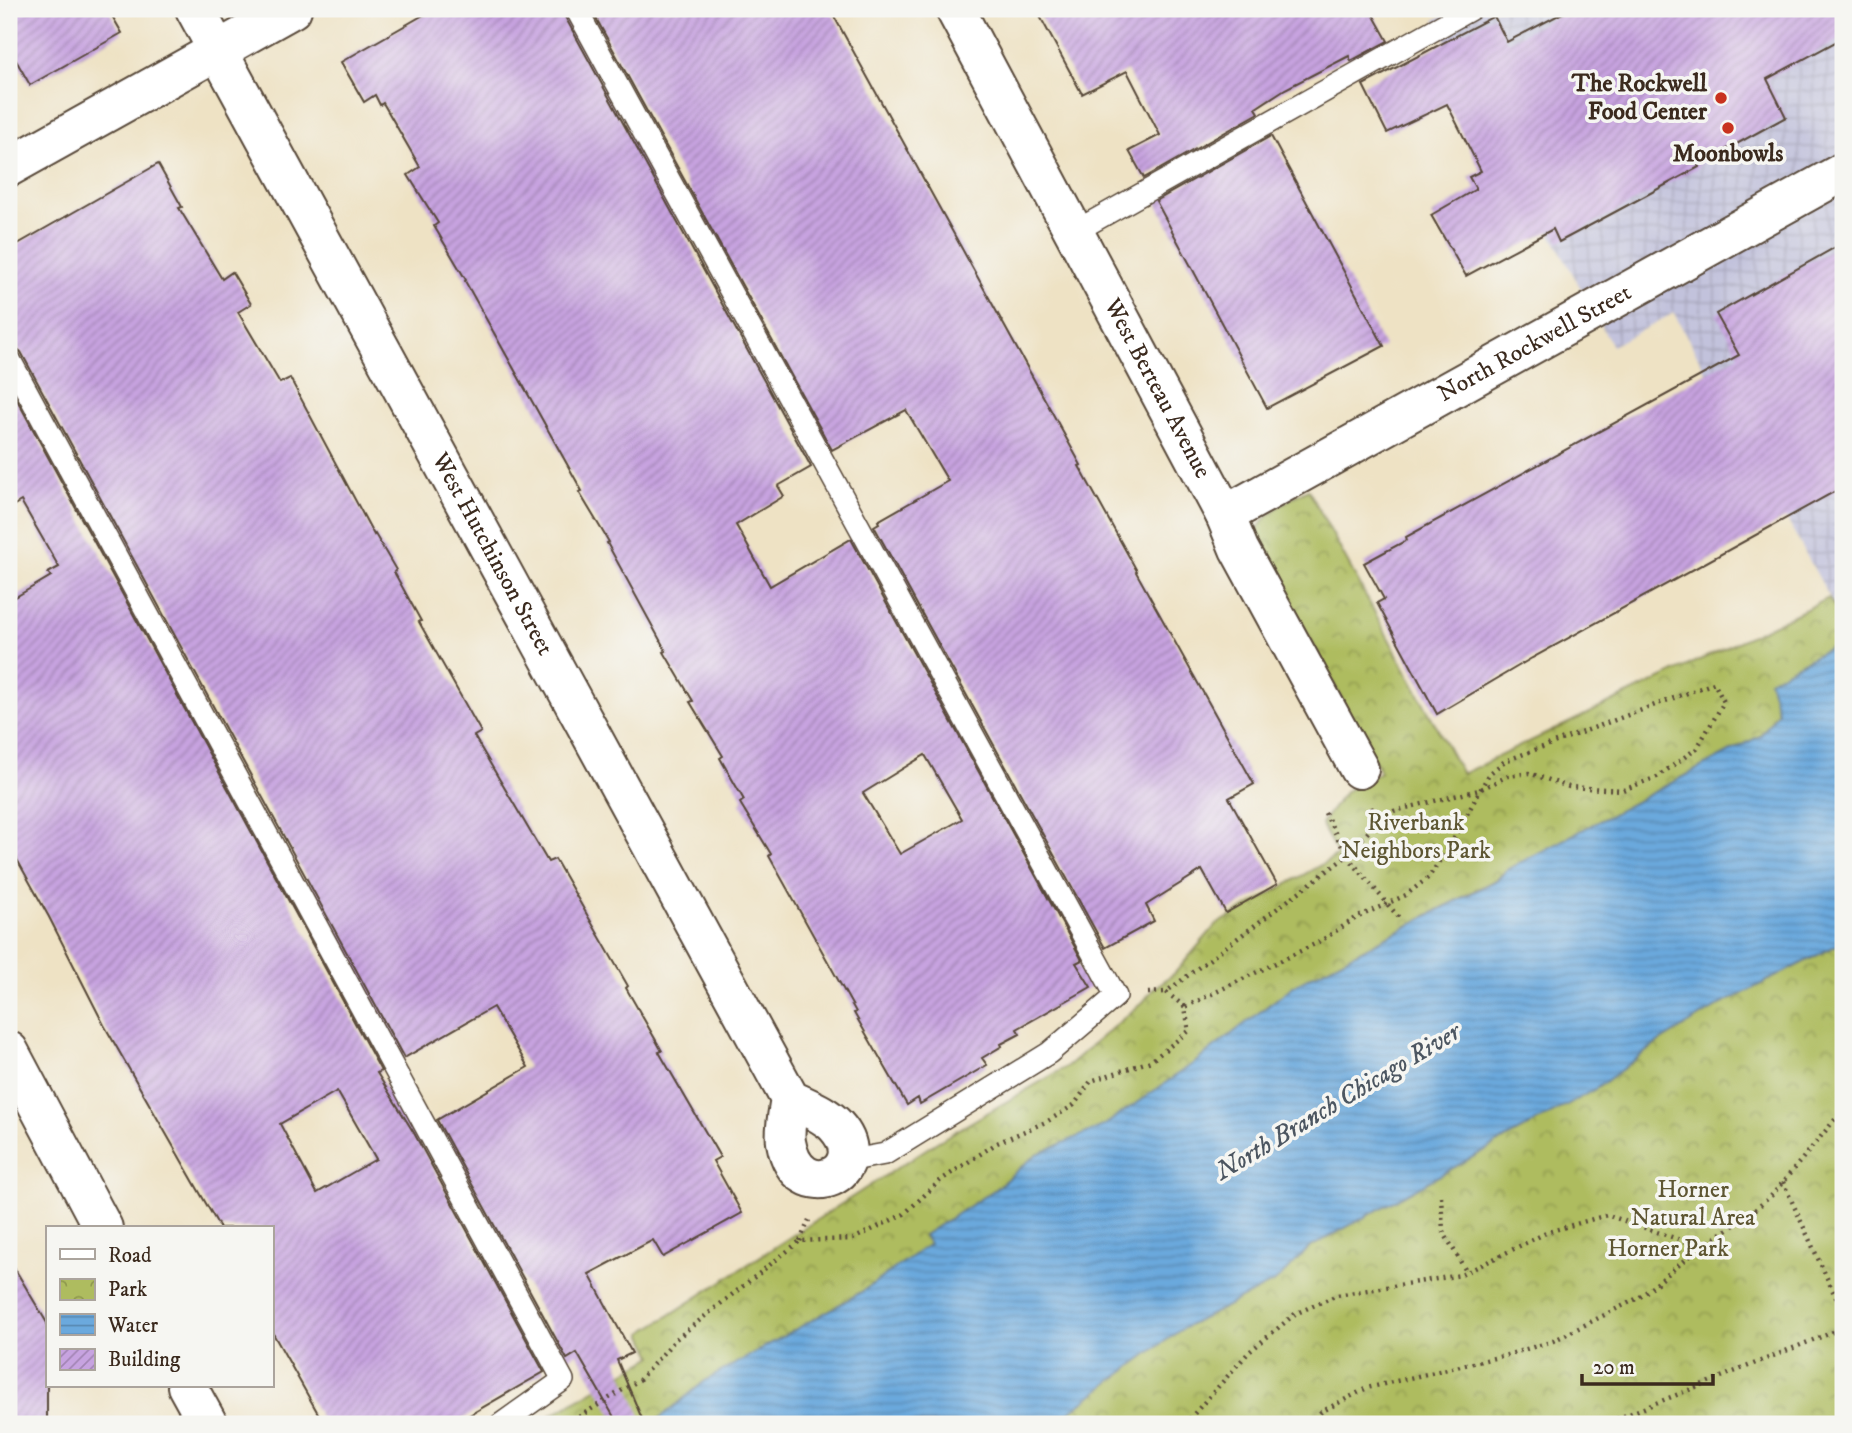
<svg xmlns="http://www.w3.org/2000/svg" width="1852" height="1433" font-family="'IM FELL DW Pica',serif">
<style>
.industrial{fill:url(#industrial-grid)}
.park{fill:url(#park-crowns);stroke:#74733e;stroke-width:2}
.water{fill:url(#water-rules);stroke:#536a7e;stroke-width:2}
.building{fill:url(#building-hatch);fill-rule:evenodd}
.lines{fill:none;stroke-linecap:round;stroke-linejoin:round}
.lane-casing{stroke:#564637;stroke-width:24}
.street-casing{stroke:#564637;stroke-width:42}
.path{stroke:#564637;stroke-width:4.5;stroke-dasharray:2 5;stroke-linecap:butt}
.lane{stroke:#fff;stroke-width:21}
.street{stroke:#fff;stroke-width:38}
.poi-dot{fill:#c8321e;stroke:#f6f6f2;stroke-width:2.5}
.labels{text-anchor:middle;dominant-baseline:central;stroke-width:7;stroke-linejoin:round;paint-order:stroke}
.poi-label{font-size:24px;font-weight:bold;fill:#3b2a1e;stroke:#f6f6f2;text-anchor:end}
.street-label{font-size:24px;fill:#3b2a1e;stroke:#f6f6f2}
.park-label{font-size:24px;fill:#5e5632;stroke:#f6f6f2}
.water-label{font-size:26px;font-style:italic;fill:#4c5661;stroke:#f6f6f2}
</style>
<defs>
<pattern id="industrial-grid" width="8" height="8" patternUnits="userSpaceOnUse" patternTransform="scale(1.75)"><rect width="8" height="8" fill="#c2c2dc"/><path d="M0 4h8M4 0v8" fill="none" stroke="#a8a7bc"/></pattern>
<pattern id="park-crowns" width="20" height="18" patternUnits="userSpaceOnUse" patternTransform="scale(1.75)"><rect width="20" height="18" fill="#aebc5f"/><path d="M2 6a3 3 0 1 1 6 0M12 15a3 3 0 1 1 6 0" fill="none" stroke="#8f994e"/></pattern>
<pattern id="water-rules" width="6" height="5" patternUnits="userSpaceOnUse" patternTransform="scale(1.75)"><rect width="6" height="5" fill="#6ba9dd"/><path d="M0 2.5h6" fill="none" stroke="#598ab3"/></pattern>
<pattern id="building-hatch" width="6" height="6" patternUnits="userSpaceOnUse" patternTransform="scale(1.75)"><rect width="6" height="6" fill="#c7a3e0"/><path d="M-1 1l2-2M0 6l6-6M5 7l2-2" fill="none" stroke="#a385b5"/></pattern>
</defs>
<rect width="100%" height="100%" fill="#f6f6f2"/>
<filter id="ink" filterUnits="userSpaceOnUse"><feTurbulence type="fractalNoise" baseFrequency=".0143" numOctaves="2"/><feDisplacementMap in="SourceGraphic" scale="14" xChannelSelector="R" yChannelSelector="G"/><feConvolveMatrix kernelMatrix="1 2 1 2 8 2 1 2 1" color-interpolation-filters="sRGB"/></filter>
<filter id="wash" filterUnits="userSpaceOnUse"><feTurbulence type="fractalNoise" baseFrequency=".00686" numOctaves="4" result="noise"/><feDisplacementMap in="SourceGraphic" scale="28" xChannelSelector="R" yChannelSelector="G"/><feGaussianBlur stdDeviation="1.57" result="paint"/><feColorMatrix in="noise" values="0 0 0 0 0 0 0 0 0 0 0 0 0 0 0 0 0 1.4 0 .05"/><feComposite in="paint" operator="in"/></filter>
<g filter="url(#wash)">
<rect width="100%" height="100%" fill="#eee2c4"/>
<path class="industrial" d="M 1455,9 L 1843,9 L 1843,622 L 1674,313 L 1612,346 L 1435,20 Z"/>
<g class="park">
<path d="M 1308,489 L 1462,774 L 1829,598 L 1843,623 L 1843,641 L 1770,680 L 1778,712 L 1760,736 L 1508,869 L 1497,879 L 1296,984 L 1197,1061 L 1103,1127 L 1037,1154 L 994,1190 L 924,1235 L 930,1244 L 863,1291 L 705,1381 L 653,1424 L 536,1424 L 653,1356 L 642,1333 L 937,1142 L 1066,1067 L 1143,1002 L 1154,988 L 1175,973 L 1216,925 L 1338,855 L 1321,824 L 1346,791 L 1380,772 L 1255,533 C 1267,512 1287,500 1308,489 Z"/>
<path d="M 1843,942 L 1843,1424 L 1053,1424 L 1180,1330 L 1276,1281 L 1309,1248 L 1597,1088 L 1656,1044 L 1718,1006 Z"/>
</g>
<path class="water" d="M 1843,641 L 1843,942 L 1718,1006 L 1656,1044 L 1597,1088 L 1309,1248 L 1276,1281 L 1180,1330 L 1053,1424 L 653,1424 L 705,1381 L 863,1291 L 929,1244 L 924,1235 L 994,1190 L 1037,1154 L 1103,1126 L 1197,1061 L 1296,984 L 1497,880 L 1508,869 L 1760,736 L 1778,712 L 1769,680 Z"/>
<g id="blocks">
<g class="building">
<path d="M 9,9 L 108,9 L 122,33 L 30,85 L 9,48 Z"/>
<path d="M 434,9 L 563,9 L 564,15 L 809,463 L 811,467 L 778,486 L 784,496 L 736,525 L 770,586 L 851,539 L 1082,960 L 1076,963 L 1091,987 L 1017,1029 L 1020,1034 L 1001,1044 L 1002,1046 L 982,1058 L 987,1065 L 920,1104 L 918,1098 L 907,1105 L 854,1013 L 856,1012 L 769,856 L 771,854 L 740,803 L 744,800 L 720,758 L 723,756 L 690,702 L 693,701 L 664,652 L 666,651 L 607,543 L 609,542 L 579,492 L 582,491 L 465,281 L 466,280 L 434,226 L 438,223 L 408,175 L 420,167 L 383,103 L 380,105 L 375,95 L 364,102 L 341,62 ZM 925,755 L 962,819 L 900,854 L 863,793 Z"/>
<path d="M 591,9 L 830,9 L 1081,465 L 1079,466 L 1137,571 L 1136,572 L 1254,784 L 1229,798 L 1277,884 L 1226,913 L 1202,870 L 1146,905 L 1154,921 L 1105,948 L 874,526 L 879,523 L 878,521 L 948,481 L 906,410 L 832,450 Z"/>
<path d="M 1036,9 L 1370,9 L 1388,41 L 1351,61 L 1349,56 L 1285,89 L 1256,108 L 1259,113 L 1144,178 L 1129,151 L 1160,135 L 1127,71 L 1082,94 Z"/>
<path d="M 1570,9 L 1843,9 L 1843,38 L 1767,79 L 1786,117 L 1698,165 L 1699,167 L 1559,242 L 1553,229 L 1466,276 L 1431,215 L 1476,189 L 1469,177 L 1481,171 L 1447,104 L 1387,133 L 1363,85 L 1494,16 L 1507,42 Z"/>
<path d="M 1271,136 L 1384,346 L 1267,408 L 1156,201 Z"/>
<path d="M 158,164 L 182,207 L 179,208 L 222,279 L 232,272 L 251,304 L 238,312 L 280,383 L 290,378 L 374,535 L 375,534 L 396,570 L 394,572 L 421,621 L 419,622 L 481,732 L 474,736 L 548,862 L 555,859 L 628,986 L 626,988 L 662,1051 L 659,1052 L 720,1157 L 713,1161 L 742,1213 L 663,1257 L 653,1240 L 589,1274 L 632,1353 L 617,1360 L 643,1421 L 637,1424 L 618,1424 L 577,1353 L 567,1359 L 437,1120 L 528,1067 L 493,1007 L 404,1058 L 21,352 L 15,347 L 9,345 L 9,249 Z"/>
<path d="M 1843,243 L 1843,487 L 1532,658 L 1437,714 L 1377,603 L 1384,599 L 1364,563 L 1407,540 L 1406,537 L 1739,355 L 1716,314 Z"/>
<path d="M 9,385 L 381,1071 L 377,1073 L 414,1133 L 544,1372 L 454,1424 L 324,1424 L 271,1330 L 271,1228 L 220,1228 L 104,1025 L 49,917 L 9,845 L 9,601 L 51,576 L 48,573 L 59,567 L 21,501 L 9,508 ZM 337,1091 L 376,1159 L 317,1193 L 280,1124 Z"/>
<path d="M 9,1259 L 47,1323 L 47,1424 L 9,1424 Z"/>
</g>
</g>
</g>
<g filter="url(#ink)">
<use href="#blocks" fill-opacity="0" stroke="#564637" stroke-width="2"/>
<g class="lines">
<g class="lane-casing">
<g id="lane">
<path d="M 576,9 L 1116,996 L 1049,1053 L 885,1154 L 847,1161"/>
<path d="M 1074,232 L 1471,9"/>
<path d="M 9,358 L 563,1380 L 501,1424"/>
</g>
</g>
<g class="street-casing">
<g id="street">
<path id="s1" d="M 195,9 L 790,1099 C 788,1112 784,1129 786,1142 C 798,1211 877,1171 836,1126 C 824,1113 805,1107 790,1099"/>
<path id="s2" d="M 955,9 L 1225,515 L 1239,549 L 1359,769"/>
<path d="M 9,167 L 292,9"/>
<path id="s3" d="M 1225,515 L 1843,172"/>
<path d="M 9,1051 L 103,1228"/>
<path d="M 187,1386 L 208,1424"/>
</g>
</g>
<g class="path">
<path d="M 1371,807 L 1376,823"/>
<path d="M 1325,813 L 1347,856 L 1401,920"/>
<path d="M 1148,993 L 1166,992"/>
<path d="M 1783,1182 L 1843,1313"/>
<path d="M 1441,1196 L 1443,1231 L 1467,1273"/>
<path d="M 800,1241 L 809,1220"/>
<path d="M 567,1424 L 639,1380 L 676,1339 L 800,1241 L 853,1239 L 904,1214 L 941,1180 L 997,1143 L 1048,1121 L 1074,1105 L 1091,1081 L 1151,1061 L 1189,1031 L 1185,1007 L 1166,992 L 1347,856 L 1376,823 L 1394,811 L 1479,790 L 1508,776 L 1529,773 L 1569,787 L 1623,790 L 1657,777 L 1697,748 L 1724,702 L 1714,683 L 1505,761 L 1489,774 L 1453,840 L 1429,877 L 1406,895 L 1356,918 L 1319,942 L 1185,1007"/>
<path d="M 1185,1424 L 1249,1352 L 1295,1314 L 1337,1295 L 1461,1275 L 1548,1232 L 1607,1215 L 1701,1247 L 1749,1215 L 1772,1195 L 1843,1110"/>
<path d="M 1311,1424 L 1321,1412 L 1367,1388 L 1507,1355 L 1553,1341 L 1640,1297 L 1701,1247"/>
<path d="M 1604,1424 L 1843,1328"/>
</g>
<use href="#lane" class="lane"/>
<use href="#street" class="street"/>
</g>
</g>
<g class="poi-dot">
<circle cx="1721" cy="98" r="7"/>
<circle cx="1728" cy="128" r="7"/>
</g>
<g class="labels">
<g class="poi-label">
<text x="1707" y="84">The Rockwell<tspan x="1707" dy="28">Food Center</tspan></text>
<text x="1728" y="154" text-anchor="middle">Moonbowls</text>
</g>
<g class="street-label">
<text stroke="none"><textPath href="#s3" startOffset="354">North Rockwell Street</textPath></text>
<text stroke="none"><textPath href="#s2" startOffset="430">West Berteau Avenue</textPath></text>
<text stroke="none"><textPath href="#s1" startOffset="621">West Hutchinson Street</textPath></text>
</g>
<g class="park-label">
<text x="1416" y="823">Riverbank<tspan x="1416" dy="28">Neighbors Park</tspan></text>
<text x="1693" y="1190">Horner<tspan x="1693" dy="28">Natural Area</tspan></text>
<text x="1668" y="1249">Horner Park</text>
</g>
<g class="water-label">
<text transform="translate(1338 1102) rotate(-31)">North Branch Chicago River</text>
</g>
</g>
<rect width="1852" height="1433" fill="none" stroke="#f6f6f2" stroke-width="35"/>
<rect x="46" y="1226" width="228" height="161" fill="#f6f6f2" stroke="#aba49d" stroke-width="2"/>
<rect x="60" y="1249" width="35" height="10" fill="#ffffff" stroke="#aba49d" stroke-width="2"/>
<text x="108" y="1262" font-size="21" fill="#3b2a1e">Road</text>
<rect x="60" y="1279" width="35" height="21" fill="url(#park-crowns)" stroke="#aba49d" stroke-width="2"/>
<text x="108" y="1296" font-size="21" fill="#3b2a1e">Park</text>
<rect x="60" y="1314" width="35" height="21" fill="url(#water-rules)" stroke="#aba49d" stroke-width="2"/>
<text x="108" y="1332" font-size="21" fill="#3b2a1e">Water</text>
<rect x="60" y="1349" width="35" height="21" fill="url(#building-hatch)" stroke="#aba49d" stroke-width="2"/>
<text x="108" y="1366" font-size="21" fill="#3b2a1e">Building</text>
<path d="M1582 1374v10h131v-10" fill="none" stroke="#3b2a1e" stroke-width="3.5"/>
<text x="1593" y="1374" font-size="21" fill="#3b2a1e" stroke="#f6f6f2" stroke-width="5" paint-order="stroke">20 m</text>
</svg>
